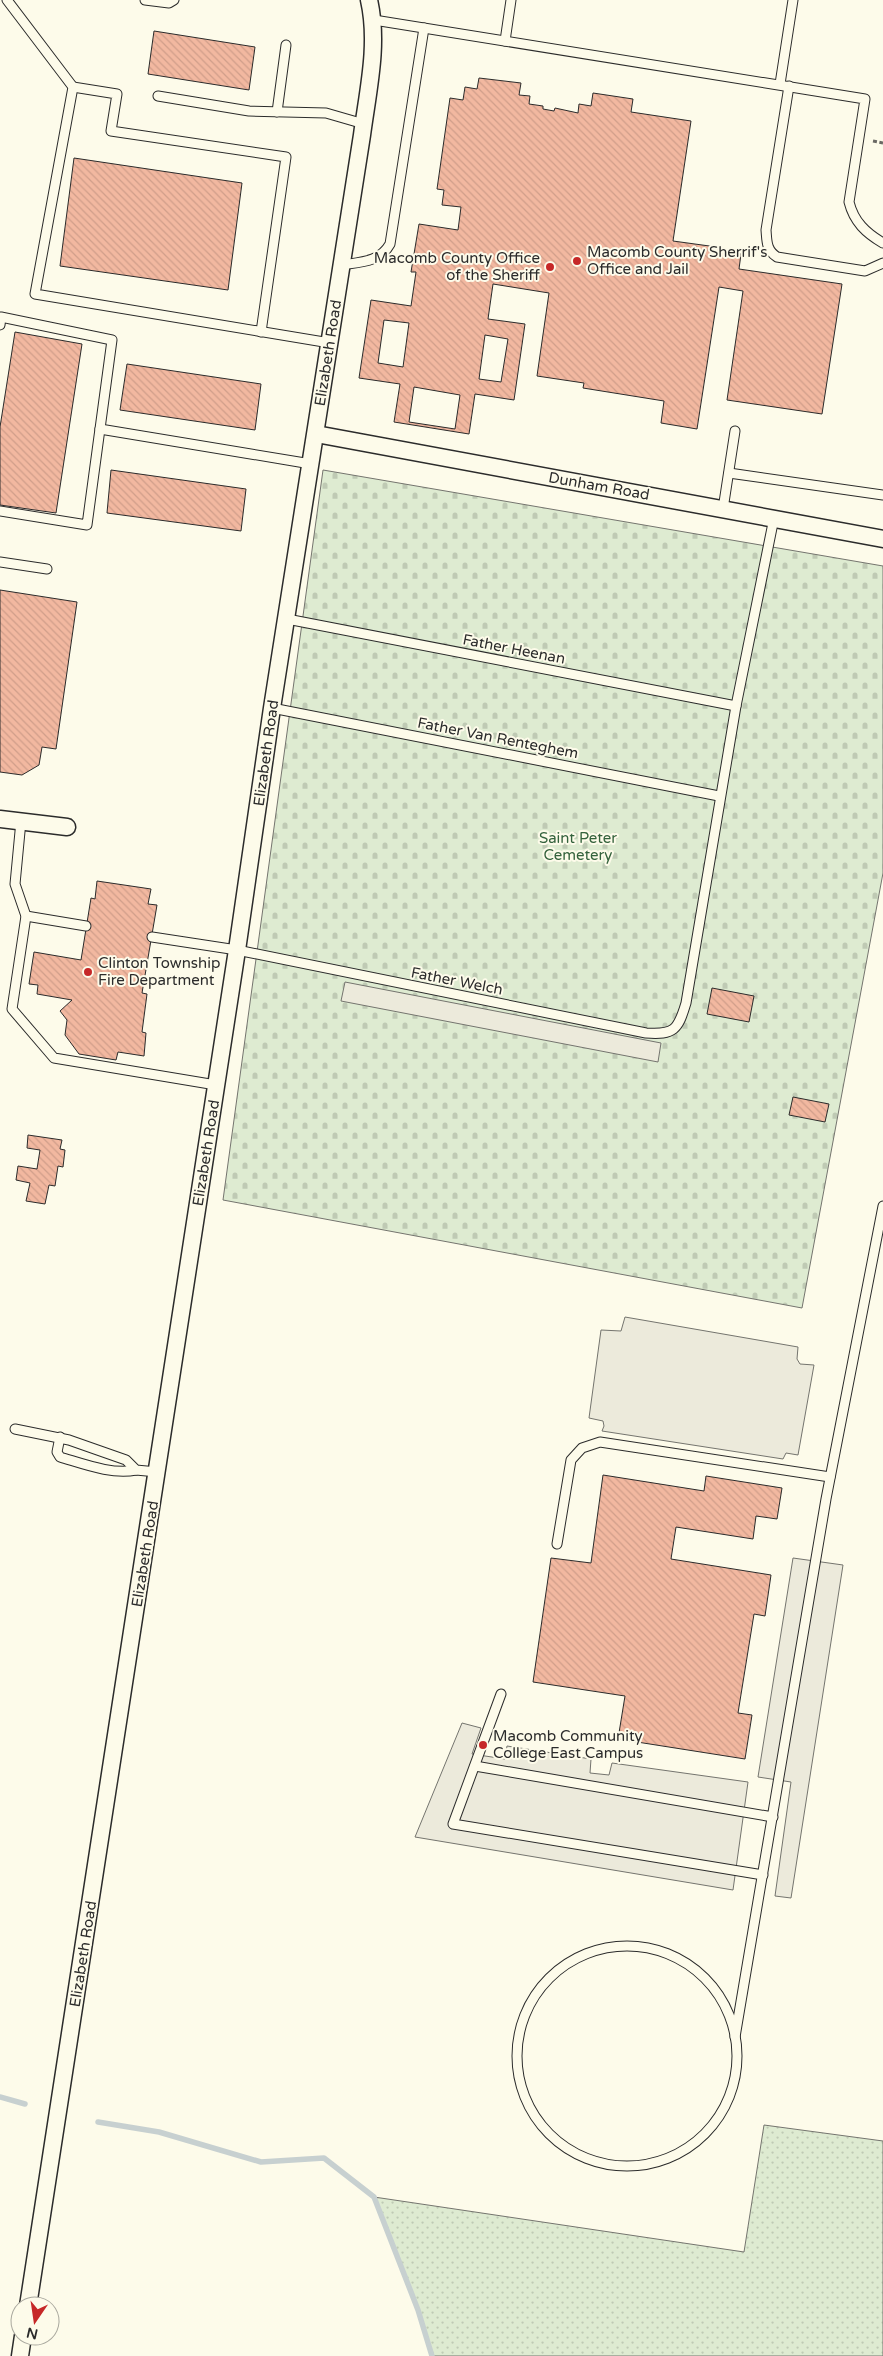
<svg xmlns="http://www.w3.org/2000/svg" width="883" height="2356" font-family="'Varela Round',sans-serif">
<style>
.grass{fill:url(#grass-dots);stroke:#74746e}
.cemetery{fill:url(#cemetery-stones);stroke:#74746e}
.parking{fill:#eceadb;stroke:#74746e}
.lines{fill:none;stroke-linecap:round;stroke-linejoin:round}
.stream{stroke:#c7d0d0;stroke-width:5.5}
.building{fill:url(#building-back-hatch);stroke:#2b2b2b;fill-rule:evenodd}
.service-casing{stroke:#2b2b2b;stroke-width:11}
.minor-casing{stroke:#2b2b2b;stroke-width:19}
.path{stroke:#6a6964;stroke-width:3;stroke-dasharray:4 2.5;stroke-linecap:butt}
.service{stroke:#fdfbea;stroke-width:9}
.minor{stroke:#fdfbea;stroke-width:16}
.poi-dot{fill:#c62828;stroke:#fdfbea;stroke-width:2}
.labels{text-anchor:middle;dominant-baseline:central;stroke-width:4;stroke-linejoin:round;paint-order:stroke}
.poi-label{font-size:15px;fill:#2b2b2b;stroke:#fdfbea;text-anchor:start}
.street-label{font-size:15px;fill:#2b2b2b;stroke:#fdfbea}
.park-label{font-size:15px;fill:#34623c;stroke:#fdfbea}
</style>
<defs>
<pattern id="grass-dots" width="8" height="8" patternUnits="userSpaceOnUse" patternTransform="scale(1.25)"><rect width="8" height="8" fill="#deebd1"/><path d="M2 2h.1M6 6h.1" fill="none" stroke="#bfcab4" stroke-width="1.8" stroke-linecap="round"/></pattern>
<pattern id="cemetery-stones" width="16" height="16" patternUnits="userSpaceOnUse" patternTransform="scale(1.25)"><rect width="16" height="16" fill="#deebd1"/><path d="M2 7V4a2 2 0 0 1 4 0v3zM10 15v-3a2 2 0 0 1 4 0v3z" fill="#bfcab4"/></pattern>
<pattern id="building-back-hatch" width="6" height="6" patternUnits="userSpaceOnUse" patternTransform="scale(1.25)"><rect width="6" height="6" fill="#f2b8a0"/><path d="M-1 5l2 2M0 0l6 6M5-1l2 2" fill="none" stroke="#d09e8a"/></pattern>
</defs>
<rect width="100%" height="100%" fill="#fdfbea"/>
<path class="grass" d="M 764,2125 L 883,2141 L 883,2356 L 432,2356 L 418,2310 L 374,2197 L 744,2252 Z"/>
<path class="cemetery" d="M 323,470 L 883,566 L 883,873 L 802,1308 L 223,1200 Z"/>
<g class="parking">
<path d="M 345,982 L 661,1043 L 658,1062 L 341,1001 Z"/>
<path d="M 625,1317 L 798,1347 L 797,1359 L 800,1364 L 814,1365 L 798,1455 L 786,1453 L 783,1459 L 602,1431 L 604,1426 L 603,1421 L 589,1418 L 601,1330 L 621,1331 Z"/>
<path d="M 793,1558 L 843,1565 L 791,1898 L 775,1896 L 791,1782 L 758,1777 Z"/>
<path d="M 462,1723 L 481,1728 L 472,1754 L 505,1759 L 507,1746 L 591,1759 L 590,1773 L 609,1775 L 612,1763 L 748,1782 L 733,1890 L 415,1837 Z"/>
</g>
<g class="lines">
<g class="stream">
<path d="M 0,2097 L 25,2104"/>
<path d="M 98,2122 L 159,2132 L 261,2162 L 324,2158 L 374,2197 L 418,2310 L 432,2356"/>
</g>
</g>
<g class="building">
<path d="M 154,31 L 255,47 L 249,90 L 148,74 Z"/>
<path d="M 479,78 L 521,83 L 519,95 L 530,96 L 529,104 L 543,106 L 543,109 L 554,111 L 555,108 L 578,113 L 579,104 L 591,106 L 593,93 L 633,99 L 631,112 L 691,121 L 673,241 L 724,248 L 724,251 L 741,254 L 739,269 L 842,284 L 822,414 L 727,400 L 743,291 L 719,287 L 697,429 L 661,423 L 664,401 L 583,388 L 584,383 L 537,376 L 549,293 L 493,284 L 488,319 L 525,324 L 514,400 L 475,394 L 469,434 L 394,422 L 400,384 L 359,378 L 371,300 L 411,306 L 416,272 L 411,272 L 419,224 L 458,230 L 461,207 L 442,205 L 444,190 L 437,189 L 450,98 L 463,100 L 465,87 L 477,89 ZM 384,320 L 409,323 L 403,367 L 378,363 ZM 485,335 L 508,339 L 501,382 L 479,379 ZM 414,387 L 460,395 L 455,429 L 409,422 Z"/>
<path d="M 74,158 L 242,183 L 228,290 L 60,266 Z"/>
<path d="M 15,332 L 82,344 L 56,513 L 0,505 L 0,427 Z"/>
<path d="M 127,364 L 261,384 L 255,430 L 120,410 Z"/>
<path d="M 111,470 L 246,489 L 241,531 L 107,513 Z"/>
<path d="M 0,590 L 77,602 L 56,749 L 42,747 L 39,765 L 22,775 L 0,772 Z"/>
<path d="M 97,881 L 151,889 L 148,904 L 157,905 L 142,993 L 147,994 L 142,1032 L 146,1033 L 144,1056 L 118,1052 L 116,1060 L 79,1054 L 65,1035 L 67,1020 L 60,1011 L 72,1000 L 37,994 L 38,985 L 29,984 L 34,952 L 81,960 L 91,898 L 95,899 Z"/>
<path d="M 712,988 L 754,996 L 749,1022 L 707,1014 Z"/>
<path d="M 793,1097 L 829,1104 L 825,1122 L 789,1115 Z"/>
<path d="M 28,1135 L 62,1140 L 60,1149 L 65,1150 L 63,1167 L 58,1166 L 55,1186 L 49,1185 L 45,1204 L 26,1201 L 30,1183 L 16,1180 L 18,1166 L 37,1169 L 40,1150 L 27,1148 Z"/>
<path d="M 603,1475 L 704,1491 L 706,1476 L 782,1488 L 777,1519 L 756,1516 L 753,1539 L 676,1527 L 671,1559 L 771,1575 L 765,1616 L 754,1614 L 738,1713 L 752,1715 L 745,1759 L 618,1739 L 625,1696 L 533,1682 L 551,1558 L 591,1563 Z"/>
</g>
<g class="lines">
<g class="service-casing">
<g id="service">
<path d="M 7,0 L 73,87 L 35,294 L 330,343"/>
<path d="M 145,0 L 169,3 L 174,0"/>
<path d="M 374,20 L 865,99 L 849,202 C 854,222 866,233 883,243"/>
<path d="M 505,41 L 511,0"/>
<path d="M 780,84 L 793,0"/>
<path d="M 789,86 L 766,230 C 767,241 766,250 777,257 L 865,271 L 883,263"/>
<path d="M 73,87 L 117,94 L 111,131 L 286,157 L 261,332"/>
<path d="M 158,96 L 249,111 L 326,113 L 364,124"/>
<path d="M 277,112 L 286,45"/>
<path d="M 342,265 C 361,262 380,262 390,244 L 424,28"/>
<path d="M 0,325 L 1,317 L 112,340 L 87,525 L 0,511"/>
<path d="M 100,429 L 311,464"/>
<path d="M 729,473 L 883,495"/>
<path d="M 723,509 L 735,431"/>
<path d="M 0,562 L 47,569"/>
<path d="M 287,619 L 736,706"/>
<path d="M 272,708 L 719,796"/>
<path d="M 21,821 L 15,884 L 26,916 L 12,1009 L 54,1058 L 216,1085"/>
<path d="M 26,916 L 86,926"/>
<path d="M 152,937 L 237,950 L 646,1033 C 674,1035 678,1030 686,1003 L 736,706 L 774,518"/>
<path d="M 15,1429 L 69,1440 L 126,1460 L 136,1470 L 157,1472"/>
<path d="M 60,1437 L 57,1452 L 60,1457 C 84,1464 112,1475 136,1470"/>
<path d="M 557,1544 L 571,1460 L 582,1448 L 600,1442 L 830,1477"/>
<path d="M 501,1694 L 453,1824 L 763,1875"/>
<path d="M 475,1766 L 773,1817"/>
<circle cx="627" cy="2056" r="110"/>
<path d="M 735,2037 L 826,1499 L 883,1206"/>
</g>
</g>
<g class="minor-casing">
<g id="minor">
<path d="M 316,434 L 883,539"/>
<path d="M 0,819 L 67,827"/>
<path d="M 28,2306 L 237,950 L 272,708 L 362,135 C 368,90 379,44 369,0"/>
<path d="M 20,2356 L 23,2336"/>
</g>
</g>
<path class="path" d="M 873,141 L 883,143"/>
<use href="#service" class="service"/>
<use href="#minor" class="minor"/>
</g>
<g class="poi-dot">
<circle cx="577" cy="261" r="5"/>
<circle cx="550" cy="267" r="5"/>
<circle cx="88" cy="972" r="5"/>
<circle cx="483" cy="1745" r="5"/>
</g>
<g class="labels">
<g class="poi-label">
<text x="587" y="252">Macomb County Sherrif's<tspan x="587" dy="17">Office and Jail</tspan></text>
<text x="540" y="258" text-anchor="end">Macomb County Office<tspan x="540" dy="17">of the Sheriff</tspan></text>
<text x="98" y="963">Clinton Township<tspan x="98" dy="17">Fire Department</tspan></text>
<text x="493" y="1736">Macomb Community<tspan x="493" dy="17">College East Campus</tspan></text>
</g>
<g class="street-label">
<text transform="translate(328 353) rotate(-81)">Elizabeth Road</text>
<text transform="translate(599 486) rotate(10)">Dunham Road</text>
<text transform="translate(514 649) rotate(11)">Father Heenan</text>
<text transform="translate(498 738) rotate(11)">Father Van Renteghem</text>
<text transform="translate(266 753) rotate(-82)">Elizabeth Road</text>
<text transform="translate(457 981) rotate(11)">Father Welch</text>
<text transform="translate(206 1153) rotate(-81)">Elizabeth Road</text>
<text transform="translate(145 1554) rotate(-81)">Elizabeth Road</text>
<text transform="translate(83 1954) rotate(-81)">Elizabeth Road</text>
</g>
<g class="park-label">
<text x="578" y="838">Saint Peter<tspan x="578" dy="17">Cemetery</tspan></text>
</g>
</g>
<g transform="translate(35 2321) rotate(193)"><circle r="24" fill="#fdfbea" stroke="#a9a89e"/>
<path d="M0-4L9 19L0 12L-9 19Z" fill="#c62828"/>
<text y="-8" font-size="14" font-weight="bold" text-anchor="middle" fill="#2b2b2b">N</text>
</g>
</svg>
